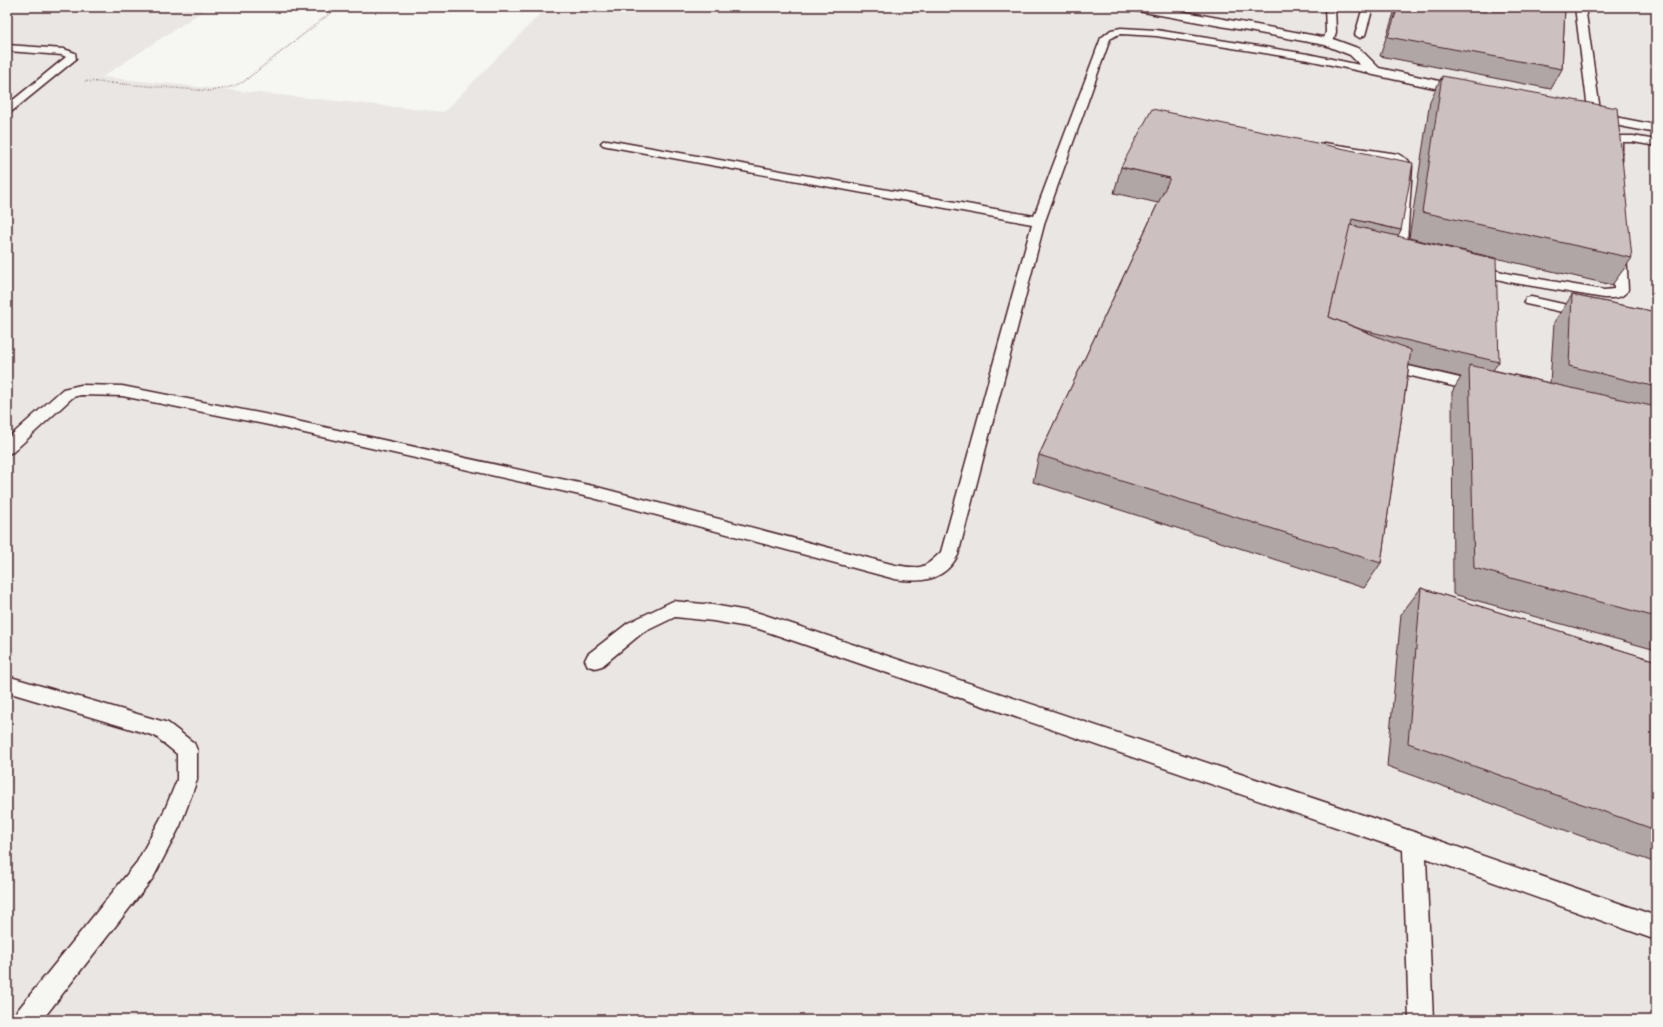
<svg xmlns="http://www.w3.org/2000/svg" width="1663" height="1027" font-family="'Gochi Hand',sans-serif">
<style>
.built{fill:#e9e6e3}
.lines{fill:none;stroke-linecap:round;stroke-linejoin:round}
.service-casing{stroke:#4a1f2b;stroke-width:3}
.tertiary-casing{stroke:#4a1f2b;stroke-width:3}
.path{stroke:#4a1f2b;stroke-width:1.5;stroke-dasharray:0.5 2;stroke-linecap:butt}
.service{fill:#f6f6f2;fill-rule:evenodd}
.tertiary{fill:#f6f6f2;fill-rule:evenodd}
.wall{fill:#afa6a5;stroke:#4a1f2b}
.building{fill:#ccc1c0;stroke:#4a1f2b}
</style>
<rect width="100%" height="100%" fill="#f6f6f2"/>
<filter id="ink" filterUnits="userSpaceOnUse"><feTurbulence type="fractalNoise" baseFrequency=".025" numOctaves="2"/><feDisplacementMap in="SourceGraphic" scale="8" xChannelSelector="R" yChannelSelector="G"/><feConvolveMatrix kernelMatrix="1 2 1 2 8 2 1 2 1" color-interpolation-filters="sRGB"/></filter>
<g filter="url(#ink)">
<path class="built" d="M 7,7 L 209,7 L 102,77 L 444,112 L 547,7 L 1656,7 L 1656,1020 L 7,1020 Z"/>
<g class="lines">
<g class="service-casing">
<g id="service">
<path d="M 1325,7 L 1335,7 L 1336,32 L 1333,42 L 1328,45 L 1323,42 L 1326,32 Z"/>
<path d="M 1363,7 L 1373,7 L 1365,35 L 1360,38 L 1355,35 Z"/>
<path d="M 1575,7 L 1585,7 L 1601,117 L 1595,120 L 1589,117 Z"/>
<path d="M 1121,28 L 1156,30 L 1308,54 L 1374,68 L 1379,71 L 1374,74 L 1308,60 L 1156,36 L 1121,34 L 1117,35 L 1110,39 L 1045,221 L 958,555 C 944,581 921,583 895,579 L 593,498 L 269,425 L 122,396 L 81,395 L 73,397 L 13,452 L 7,454 L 7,439 L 63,389 L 81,385 L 122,386 L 269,415 L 593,486 L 895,565 C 920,569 923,570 941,552 L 1032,224 L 607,146 L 603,145 L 601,143 L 603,141 L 607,140 L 1034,216 L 1101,38 L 1111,30 Z"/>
<path d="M 7,45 L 64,49 L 75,53 L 76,59 L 11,112 L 7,113 L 7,105 L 66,57 L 62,55 L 7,51 Z"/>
<path d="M 1620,136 L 1633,136 L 1656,140 L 1656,146 L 1633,142 L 1623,142 L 1622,144 L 1622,161 L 1620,163 L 1612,163 L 1610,161 L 1610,143 L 1616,137 Z"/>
<path d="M 1324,143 L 1398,154 L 1408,160 L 1412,166 L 1407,242 C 1410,247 1417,247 1421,252 L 1419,255 C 1408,257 1400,251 1395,242 L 1399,164 L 1395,161 L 1320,148 L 1318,146 L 1320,144 Z"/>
<path d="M 1619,247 L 1624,248 L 1626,251 L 1628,290 C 1622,299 1614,298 1604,298 L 1509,282 L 1470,272 L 1468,269 L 1470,266 L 1475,265 L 1510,274 L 1604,290 L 1614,289 L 1612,251 L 1614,248 Z"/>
<path d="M 1531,297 L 1590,310 L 1592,313 L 1590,316 L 1585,317 L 1526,304 L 1524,301 L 1526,298 Z"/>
<path d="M 1396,363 L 1481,383 L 1486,384 L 1489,388 L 1486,392 L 1481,393 L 1391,371 L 1389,368 L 1391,365 Z"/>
<path d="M 673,601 L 713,605 L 759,613 L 1414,832 L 1656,916 L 1656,940 L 1426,858 L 1433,1020 L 1409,1020 L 1403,850 L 759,629 L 713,621 L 675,617 L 642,633 L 602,666 L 595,668 L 588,666 L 585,660 L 588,654 L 628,623 Z"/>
<path d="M 7,676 L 168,723 L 194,743 L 197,750 L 197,780 L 180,826 L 153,878 L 42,1020 L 14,1020 L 17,1011 L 137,862 L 163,814 L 177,780 L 177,754 L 155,736 L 7,692 Z"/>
</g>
</g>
<g class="tertiary-casing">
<g id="tertiary">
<path d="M 1132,7 L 1158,7 L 1333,39 L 1360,49 L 1379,68 L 1467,87 L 1472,88 L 1474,91 L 1472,94 L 1467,95 L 1369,74 L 1350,55 L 1325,45 L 1138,11 L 1134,10 Z"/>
<path d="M 1589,112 L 1656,125 L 1656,133 L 1584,119 L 1582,116 L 1584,113 Z"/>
</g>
</g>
<path class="path" d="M 85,81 L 211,91 L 231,87 L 243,82 L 338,7"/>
<use href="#service" class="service"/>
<use href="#tertiary" class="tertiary"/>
</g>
<g class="wall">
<path d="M 1396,7 L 1565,7 L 1562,69 L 1551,89 L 1380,56 Z"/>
<path d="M 1442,76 L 1632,258 L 1612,285 L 1409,238 L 1430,101 Z"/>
<path d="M 1121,167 L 1401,230 L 1398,236 L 1499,362 L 1493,370 L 1550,383 L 1554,322 L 1572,295 L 1656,312 L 1656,650 L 1453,594 L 1452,392 L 1461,377 L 1409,365 L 1381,563 L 1364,588 L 1033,482 L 1039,455 L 1158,203 L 1114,193 Z"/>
<path d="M 1421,588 L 1656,661 L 1656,863 L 1387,766 L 1401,614 Z"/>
</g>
<g class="building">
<path d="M 1398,7 L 1565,7 L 1562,69 L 1388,37 Z"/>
<path d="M 1442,76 L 1617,108 L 1632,258 L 1422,212 Z"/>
<path d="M 1152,109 L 1413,163 L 1401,230 L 1352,219 L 1329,317 L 1411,350 L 1381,563 L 1039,455 L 1170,178 L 1121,167 Z"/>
<path d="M 1350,225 L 1496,259 L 1499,362 L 1363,330 L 1329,317 Z"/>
<path d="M 1572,295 L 1656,312 L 1656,387 L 1569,366 Z"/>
<path d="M 1469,365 L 1656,407 L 1656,617 L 1474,568 Z"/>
<path d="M 1421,588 L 1656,661 L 1656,830 L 1408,743 Z"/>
</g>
</g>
<rect width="1663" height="1027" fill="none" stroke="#f6f6f2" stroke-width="24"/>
<rect x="12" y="12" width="1639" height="1003" fill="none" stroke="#4a1f2b" stroke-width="1.5" filter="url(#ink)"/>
</svg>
